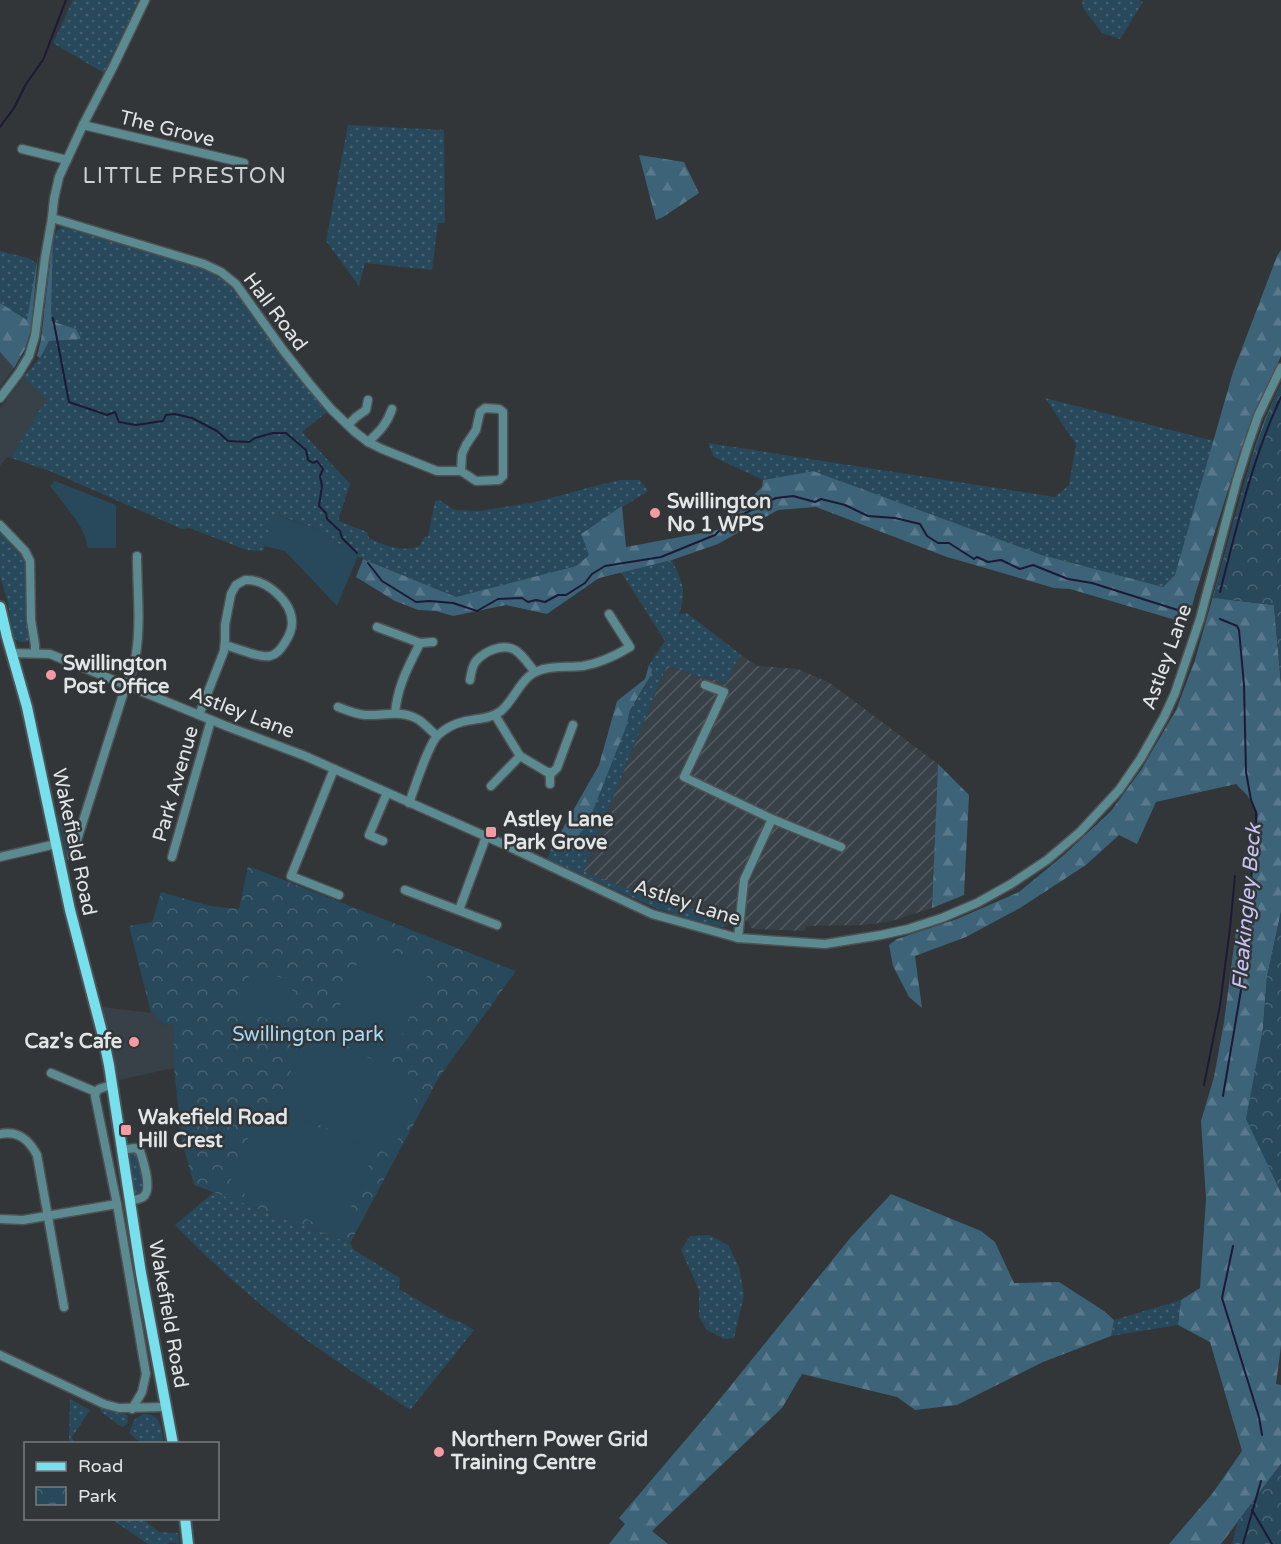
<svg xmlns="http://www.w3.org/2000/svg" width="1281" height="1544" font-family="'Varela Round',sans-serif">
<style>
.built{fill:#374147}
.industrial{fill:url(#industrial-furrows)}
.grass{fill:url(#grass-dots)}
.forest{fill:url(#forest-firs)}
.park{fill:url(#park-crowns)}
.garden{fill:#27495b}
.lines{fill:none;stroke-linecap:round;stroke-linejoin:round}
.stream{stroke:#1e1937;stroke-width:2}
.minor-casing{stroke:#4e5254;stroke-width:11}
.major-casing{stroke:#4e5254;stroke-width:14}
.minor{stroke:#5b8b91;stroke-width:8}
.major{stroke:#77e0ec;stroke-width:10}
.poi-dot{fill:#f49aa3;stroke:#323638;stroke-width:2}
.labels{text-anchor:middle;dominant-baseline:central;stroke-width:5;stroke-linejoin:round;paint-order:stroke}
.street-label{font-size:20px;fill:#e2e5e6;stroke:#323638}
.poi-label{font-size:20px;font-weight:bold;fill:#e2e5e6;stroke:#323638;text-anchor:start}
.park-label{font-size:20px;fill:#a4d9f7;stroke:#323638}
.water-label{font-size:21px;font-style:italic;fill:#c9c3f5;stroke:#323638}
.quarter-label{font-size:22px;letter-spacing:1.5px;fill:#cdd2d5;stroke:#323638}
</style>
<defs>
<pattern id="industrial-furrows" width="10" height="10" patternUnits="userSpaceOnUse" patternTransform="scale(1.5)"><rect width="10" height="10" fill="#374147"/><path d="M-1 1l2-2M0 10L10 0M9 11l2-2" fill="none" stroke="#545c62"/></pattern>
<pattern id="grass-dots" width="8" height="8" patternUnits="userSpaceOnUse" patternTransform="scale(1.5)"><rect width="8" height="8" fill="#27495b"/><path d="M2 2h.1M6 6h.1" fill="none" stroke="#466373" stroke-width="1.8" stroke-linecap="round"/></pattern>
<pattern id="forest-firs" width="22" height="20" patternUnits="userSpaceOnUse" patternTransform="scale(1.5)"><rect width="22" height="20" fill="#3c6378"/><path d="M5 1l3.5 6h-7zM16 11l3.5 6h-7z" fill="#58798b"/></pattern>
<pattern id="park-crowns" width="20" height="18" patternUnits="userSpaceOnUse" patternTransform="scale(1.5)"><rect width="20" height="18" fill="#27495b"/><path d="M2 6a3 3 0 1 1 6 0M12 15a3 3 0 1 1 6 0" fill="none" stroke="#466373"/></pattern>
</defs>
<rect width="100%" height="100%" fill="#323638"/>
<g class="built">
<path d="M 0,352 L 14,368 L 0,387 Z"/>
<path d="M 23,377 L 49,400 L 35,416 L 11,458 L 7,457 L 0,466 L 0,409 Z"/>
<path d="M 102,1007 L 151,1013 L 163,1024 L 173,1025 L 174,1068 L 119,1080 Z"/>
</g>
<path class="industrial" d="M 740,654 L 757,666 L 798,669 L 830,683 L 938,764 L 932,908 L 888,922 L 861,925 L 806,926 L 805,931 L 756,929 L 751,928 L 748,922 L 731,917 L 730,920 L 625,888 L 583,871 L 667,665 L 704,679 L 706,676 L 726,684 Z"/>
<g class="grass">
<path d="M 73,0 L 139,0 L 104,73 L 53,43 Z"/>
<path d="M 1082,0 L 1138,0 L 1143,2 L 1120,39 L 1102,33 L 1083,8 Z"/>
<path d="M 348,125 L 444,130 L 445,223 L 438,223 L 432,270 L 365,263 L 359,286 L 326,241 Z"/>
<path d="M 62,227 L 206,269 L 226,283 L 237,293 L 281,355 L 327,412 L 302,432 L 350,484 L 338,521 L 367,532 L 369,538 C 383,545 403,553 419,546 L 425,536 L 428,537 L 435,501 L 439,500 L 455,510 L 479,511 L 536,502 L 591,487 L 620,480 L 640,480 L 648,491 L 581,533 L 589,555 L 576,566 L 456,597 L 359,557 L 316,529 L 276,514 L 265,546 L 262,551 L 246,550 L 190,528 L 182,529 L 50,471 L 11,458 L 35,416 L 48,400 L 23,377 L 40,358 L 48,341 L 81,339 L 75,329 L 51,322 L 53,235 Z"/>
<path d="M 0,251 L 28,258 L 37,264 L 27,321 L 0,303 Z"/>
<path d="M 1045,398 L 1214,441 L 1175,575 L 1163,587 L 1042,555 L 813,471 L 763,480 L 714,457 L 708,443 L 1055,497 L 1069,485 L 1076,444 Z"/>
<path d="M 0,529 L 20,549 L 27,562 L 28,624 L 27,625 L 29,640 C 25,644 16,642 13,636 L 8,603 L 0,576 Z"/>
<path d="M 672,560 C 682,582 687,589 679,614 L 687,613 L 740,654 L 726,684 L 706,676 L 705,679 L 667,665 L 583,871 L 625,888 L 729,920 L 731,917 L 734,918 L 730,924 L 722,927 L 688,919 L 653,907 L 620,892 L 547,859 L 550,851 L 566,850 L 626,727 L 629,710 L 645,687 L 652,669 L 649,665 L 665,641 L 621,572 Z"/>
<path d="M 132,1151 L 137,1154 L 146,1189 L 144,1193 L 137,1195 L 135,1195 L 135,1191 L 130,1155 Z"/>
<path d="M 214,1192 L 350,1243 L 354,1250 L 400,1278 L 399,1289 L 448,1318 L 460,1322 L 474,1330 L 410,1410 C 363,1378 314,1348 270,1312 C 237,1285 205,1256 175,1225 Z"/>
<path d="M 709,1235 L 728,1245 L 739,1267 L 744,1295 L 734,1338 L 724,1339 L 707,1330 L 699,1317 L 699,1290 L 681,1250 L 690,1236 Z"/>
<path d="M 1181,1300 L 1178,1325 L 1111,1336 L 1114,1320 Z"/>
<path d="M 70,1399 L 90,1410 L 72,1437 L 74,1443 L 69,1443 Z"/>
<path d="M 103,1407 L 127,1415 C 129,1420 128,1425 122,1427 L 101,1412 L 100,1410 Z"/>
<path d="M 143,1414 C 162,1413 161,1429 164,1443 L 141,1443 L 129,1433 L 134,1420 Z"/>
<path d="M 111,1519 L 142,1519 L 159,1532 L 178,1533 L 180,1544 L 170,1542 L 168,1544 L 148,1544 Z"/>
</g>
<g class="forest">
<path d="M 639,155 L 684,162 L 699,193 L 663,217 L 656,220 Z"/>
<path d="M 53,235 L 51,321 L 76,329 L 81,339 L 49,341 L 40,358 L 37,356 L 41,340 Z"/>
<path d="M 1281,250 L 1281,356 L 1240,452 L 1195,595 L 1188,622 L 1179,621 L 1070,589 L 1054,588 L 947,557 L 816,507 L 778,510 L 718,544 L 672,560 L 599,578 L 547,614 L 506,605 L 453,616 L 436,611 L 418,610 L 395,601 L 356,577 L 363,559 L 456,597 L 576,566 L 589,555 L 581,534 L 622,506 L 626,547 L 718,530 L 762,487 L 763,480 L 813,471 L 1042,555 L 1163,587 L 1175,575 L 1233,372 L 1277,256 Z"/>
<path d="M 38,255 L 31,330 L 25,349 L 14,368 L 0,352 L 0,303 L 27,320 Z"/>
<path d="M 1281,384 L 1231,600 L 1274,605 L 1281,684 L 1281,912 L 1267,977 L 1263,1028 L 1279,1187 L 1281,1193 L 1281,1346 L 1276,1384 L 1281,1385 L 1281,1464 L 1221,1544 L 1169,1544 L 1212,1494 L 1242,1451 L 1210,1342 L 1178,1325 L 1181,1300 L 1200,1288 L 1206,1199 L 1201,1121 L 1214,1077 L 1224,1022 L 1236,931 L 1247,919 L 1258,814 L 1247,795 L 1236,784 L 1156,802 L 1137,844 L 1119,835 L 1086,865 L 1020,908 L 966,937 L 915,956 L 922,1008 L 909,997 L 893,966 L 889,945 L 897,939 L 957,919 L 1019,892 L 1065,854 L 1111,811 L 1141,770 L 1176,710 L 1195,660 L 1255,447 L 1265,419 Z"/>
<path d="M 649,665 L 652,669 L 651,675 L 630,710 L 626,727 L 588,823 L 566,851 L 550,851 L 599,765 L 617,701 L 645,679 Z"/>
<path d="M 938,764 L 969,795 L 964,895 L 932,908 Z"/>
<path d="M 891,1194 L 981,1231 L 995,1242 L 1014,1283 L 1059,1282 L 1104,1311 L 1114,1320 L 1111,1336 L 1043,1362 L 957,1405 L 915,1410 L 897,1397 L 802,1374 L 782,1408 L 652,1531 L 668,1544 L 609,1544 L 625,1524 L 619,1518 L 711,1410 L 851,1237 Z"/>
</g>
<g class="park">
<path d="M 1281,384 L 1281,684 L 1274,605 L 1213,598 C 1233,526 1249,452 1281,384 Z"/>
<path d="M 248,866 L 516,971 L 438,1079 L 350,1243 L 194,1185 L 182,1141 L 174,1068 L 173,1025 L 163,1024 L 151,1013 L 129,926 L 152,922 L 161,892 L 210,906 L 239,909 Z"/>
<path d="M 1281,912 L 1281,1193 L 1246,1119 L 1263,1028 L 1267,977 Z"/>
<path d="M 1281,1464 L 1281,1544 L 1232,1544 L 1238,1521 Z"/>
</g>
<g class="garden">
<path d="M 55,481 L 116,505 L 116,548 L 88,548 C 85,525 63,504 50,486 Z"/>
<path d="M 275,514 L 316,529 L 358,556 L 337,606 L 285,551 L 265,546 Z"/>
<path d="M 58,814 L 76,819 L 73,827 L 77,828 L 68,856 L 66,856 Z"/>
<path d="M 366,942 L 430,969 L 390,1063 L 327,1037 Z"/>
<path d="M 252,967 L 295,983 L 280,1024 L 237,1008 Z"/>
<path d="M 307,1032 L 422,1080 L 391,1155 L 276,1107 Z"/>
<path d="M 262,1104 L 375,1151 L 340,1233 L 228,1187 Z"/>
</g>
<g class="lines">
<g class="stream">
<path d="M 0,127 L 14,108 L 26,84 L 43,60 L 66,0"/>
<path d="M 53,318 L 69,402 L 107,415 L 115,412 L 119,422 L 136,425 L 163,421 L 166,415 L 175,414 L 192,418 L 217,431 L 228,441 L 249,442 L 255,438 L 273,433 L 286,433 L 306,450 L 308,460 L 313,463 L 317,461 L 323,469 L 320,476 L 322,486 L 319,506 L 326,513 L 327,519 L 340,531 L 342,538 L 357,553"/>
<path d="M 368,563 L 382,581 L 416,602 L 430,601 L 453,603 L 477,611 L 498,599 L 522,598 L 528,602 L 536,600 L 545,602 L 558,595 L 566,595 L 585,583 L 592,574 L 605,566 L 661,557 L 715,535 L 729,521 L 776,498 L 793,496 L 815,502 L 821,499 L 845,505 L 868,516 L 895,518 L 920,524 L 927,536 L 938,543 L 949,543 L 974,559 L 977,557 L 988,562 L 1001,560 L 1020,569 L 1033,565 L 1068,579 L 1092,583 L 1184,612"/>
<path d="M 1220,592 C 1237,526 1252,459 1281,397"/>
<path d="M 1220,619 L 1237,626 L 1239,630 L 1244,685 L 1246,772 L 1251,800 L 1256,812 L 1256,826 L 1241,990 L 1223,1096"/>
<path d="M 1204,1085 L 1220,1005 L 1230,928 L 1235,876"/>
<path d="M 1233,1246 L 1222,1298 L 1259,1417 L 1262,1435"/>
<path d="M 1252,1510 L 1272,1544"/>
<path d="M 1243,1544 L 1261,1481"/>
</g>
<g class="minor-casing">
<g id="minor">
<path d="M 83,125 L 244,163"/>
<path d="M 22,149 L 67,160"/>
<path d="M 52,218 L 204,264 L 221,272 L 236,284 L 283,350 L 309,383 L 331,409 L 355,432 L 368,442 L 382,449 L 437,471 L 461,471 L 476,481 L 499,480 L 503,476 L 503,412 L 499,409 L 485,408 L 480,412 L 476,430 L 466,445 L 462,454 L 461,471"/>
<path d="M 0,398 L 19,373 L 29,356 L 35,336 L 45,258 L 52,218 L 54,199 L 59,177 L 83,125 L 114,65 L 145,0"/>
<path d="M 348,425 L 356,417 L 366,410 L 368,400"/>
<path d="M 368,442 C 379,432 387,424 392,409"/>
<path d="M 0,525 L 25,551 L 30,561 L 31,620 L 35,645 L 35,653"/>
<path d="M 377,627 L 420,643 C 408,668 398,684 395,713"/>
<path d="M 420,643 L 433,642"/>
<path d="M 11,653 L 50,654 L 226,726 L 305,756 L 503,844 L 652,914 L 738,938 L 825,944 L 881,935 L 908,929 L 942,918 L 977,903 L 1011,884 L 1047,860 L 1080,832 L 1119,790 L 1141,758 L 1164,717 L 1175,693 L 1200,619 L 1237,480 L 1248,445 L 1258,416 L 1281,368"/>
<path d="M 470,680 C 471,673 472,666 476,661 C 485,651 503,643 515,650 C 523,655 529,665 535,672"/>
<path d="M 705,685 L 724,692 L 684,777 L 772,819 L 744,880 L 738,938"/>
<path d="M 338,707 C 346,710 355,714 365,715 C 383,716 402,709 419,720 C 426,725 431,731 437,736"/>
<path d="M 199,715 L 224,651 L 225,640 L 225,625 L 231,594 L 236,585 L 245,580 C 266,579 292,601 292,623 C 292,630 288,638 284,644 C 280,650 277,654 270,656 C 259,658 236,648 225,645"/>
<path d="M 495,715 L 520,756 L 547,772 L 553,772 L 557,768 L 573,725"/>
<path d="M 334,769 L 291,876 L 339,895"/>
<path d="M 550,772 L 550,784"/>
<path d="M 491,786 L 520,756"/>
<path d="M 409,803 C 415,787 428,745 438,735 C 445,729 453,724 462,722 C 476,718 489,720 501,711 C 515,699 521,677 538,671 C 552,665 569,668 583,666 C 601,663 615,656 630,647 L 609,614"/>
<path d="M 772,819 L 841,847"/>
<path d="M 383,841 L 369,835 L 387,793"/>
<path d="M 72,856 L 126,685 C 131,675 135,665 136,654 C 141,622 137,588 137,556"/>
<path d="M 0,857 L 56,844"/>
<path d="M 172,857 L 211,720"/>
<path d="M 405,890 L 497,925"/>
<path d="M 459,910 L 486,837"/>
<path d="M 51,1073 L 96,1092 L 99,1089 L 111,1085"/>
<path d="M 96,1092 L 95,1096 L 117,1204 L 146,1374 L 142,1392 L 132,1409"/>
<path d="M 0,1134 C 18,1130 29,1140 37,1155 L 64,1307"/>
<path d="M 121,1150 L 135,1148 L 140,1151 C 143,1161 153,1190 143,1197 C 140,1199 134,1200 129,1200"/>
<path d="M 0,1219 L 23,1220 L 117,1204"/>
<path d="M 0,1355 L 104,1404 L 119,1408 L 166,1407"/>
</g>
</g>
<g class="major-casing">
<g id="major">
<path d="M 0,607 L 7,637 L 27,707 L 70,910 L 103,1036 L 109,1065 L 141,1273 L 173,1444"/>
<path d="M 185,1518 L 188,1544"/>
</g>
</g>
<use href="#minor" class="minor"/>
<use href="#major" class="major"/>
</g>
<g class="poi-dot">
<circle cx="655" cy="513" r="6"/>
<circle cx="51" cy="675" r="6"/>
<rect x="485" y="826" width="12" height="12" rx="3"/>
<circle cx="134" cy="1042" r="6"/>
<rect x="120" y="1124" width="12" height="12" rx="3"/>
<circle cx="439" cy="1452" r="6"/>
</g>
<g class="labels">
<g class="street-label">
<text transform="translate(167 129) rotate(14)">The Grove</text>
<text transform="translate(275 312) rotate(53)">Hall Road</text>
<text transform="translate(1167 657) rotate(-70)">Astley Lane</text>
<text transform="translate(242 713) rotate(21)">Astley Lane</text>
<text transform="translate(176 784) rotate(-74)">Park Avenue</text>
<text transform="translate(74 842) rotate(78)">Wakefield Road</text>
<text transform="translate(687 903) rotate(18)">Astley Lane</text>
<text transform="translate(168 1314) rotate(80)">Wakefield Road</text>
</g>
<g class="poi-label">
<text x="667" y="502">Swillington<tspan x="667" dy="23">No 1 WPS</tspan></text>
<text x="63" y="664">Swillington<tspan x="63" dy="23">Post Office</tspan></text>
<text x="503" y="820">Astley Lane<tspan x="503" dy="23">Park Grove</tspan></text>
<text x="122" y="1042" text-anchor="end">Caz's Cafe</text>
<text x="138" y="1118">Wakefield Road<tspan x="138" dy="23">Hill Crest</tspan></text>
<text x="451" y="1440">Northern Power Grid<tspan x="451" dy="23">Training Centre</tspan></text>
</g>
<g class="park-label">
<text x="308" y="1035">Swillington park</text>
</g>
<g class="water-label">
<text transform="translate(1247 907) rotate(-85)">Fleakingley Beck</text>
</g>
<g class="quarter-label">
<text x="185" y="176">LITTLE PRESTON</text>
</g>
</g>
<rect x="24" y="1442" width="195" height="78" fill="#323638" stroke="#787c7e" stroke-width="1.5"/>
<rect x="36" y="1462" width="30" height="9" fill="#77e0ec" stroke="#787c7e" stroke-width="1.5"/>
<text x="78" y="1472" font-size="18" fill="#e2e5e6">Road</text>
<rect x="36" y="1487" width="30" height="18" fill="url(#park-crowns)" stroke="#787c7e" stroke-width="1.5"/>
<text x="78" y="1502" font-size="18" fill="#e2e5e6">Park</text>
</svg>
